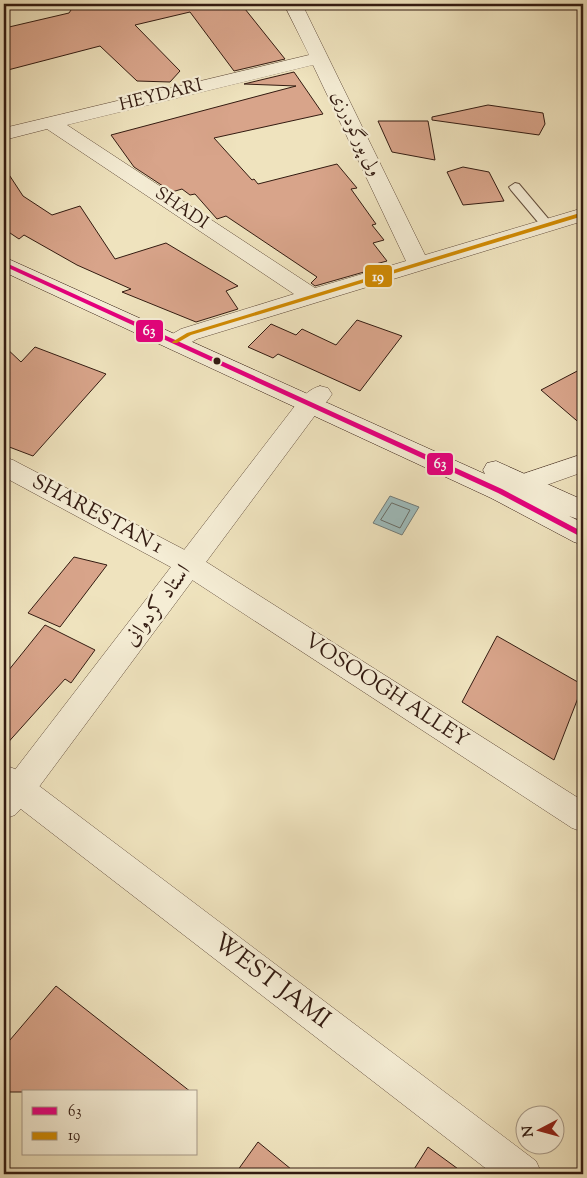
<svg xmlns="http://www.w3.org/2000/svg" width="587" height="1178" font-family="'Sorts Mill Goudy',Amiri,serif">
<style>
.water{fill:#9ebcbc;stroke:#737c78}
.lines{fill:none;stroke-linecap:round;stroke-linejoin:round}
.shore{stroke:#686c66;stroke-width:1}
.building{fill:#d8a48a;stroke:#331b11}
.service-casing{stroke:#624d3c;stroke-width:2}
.minor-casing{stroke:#624d3c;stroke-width:1}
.tertiary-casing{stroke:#624d3c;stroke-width:1}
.secondary-casing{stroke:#331b11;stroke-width:1}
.service{fill:#f5edd5;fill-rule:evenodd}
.minor{fill:#f5edd5;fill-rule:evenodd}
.tertiary{fill:#f5edd5;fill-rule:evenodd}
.secondary{fill:#f5edd5;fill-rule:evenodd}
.bus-1-casing{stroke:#f5edd5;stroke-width:3}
.bus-2-casing{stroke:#f5edd5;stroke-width:3}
.bus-1{fill:#e5007d;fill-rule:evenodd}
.bus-2{fill:#d08a03;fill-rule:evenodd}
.bus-dot{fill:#331b11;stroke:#f5edd5;stroke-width:2}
.labels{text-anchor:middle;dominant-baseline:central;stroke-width:4.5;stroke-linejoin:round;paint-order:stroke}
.far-street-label{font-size:18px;fill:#331b11;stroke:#f5edd5}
.street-label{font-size:21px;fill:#331b11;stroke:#f5edd5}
.near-street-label{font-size:25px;fill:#331b11;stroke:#f5edd5}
.line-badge{stroke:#f5edd5;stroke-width:2}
.badge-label{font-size:14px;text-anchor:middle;font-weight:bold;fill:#fff}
</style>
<rect width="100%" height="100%" fill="#efe3be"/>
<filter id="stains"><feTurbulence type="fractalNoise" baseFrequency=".004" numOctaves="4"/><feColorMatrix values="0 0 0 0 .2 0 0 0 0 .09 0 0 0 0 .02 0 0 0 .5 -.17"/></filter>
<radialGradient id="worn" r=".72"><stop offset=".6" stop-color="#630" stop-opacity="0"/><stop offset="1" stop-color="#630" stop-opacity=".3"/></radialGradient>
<path class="water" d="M 390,496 L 419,507 L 402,535 L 373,523 Z"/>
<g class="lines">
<path class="shore" d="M 392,503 L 410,510 L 400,528 L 381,520 Z"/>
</g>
<g class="building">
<path d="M 75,4 L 241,4 L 285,59 L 234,71 L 190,12 L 135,25 L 180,71 L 170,82 L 137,81 L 100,46 L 4,71 L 4,33 L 9,32 L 9,27 L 69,13 Z"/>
<path d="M 294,72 L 323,114 L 214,138 L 252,180 L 254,179 L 258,184 L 337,164 L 357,188 L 351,189 L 376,224 L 372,225 L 384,240 L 373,243 L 387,261 L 368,266 L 371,270 L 315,286 L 311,283 L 317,277 L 226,216 L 217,219 L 195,194 L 190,195 L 182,189 L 172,192 L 134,167 L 111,135 L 296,86 L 244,84 Z"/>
<path d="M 488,105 L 543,113 L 545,124 L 539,135 L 432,120 L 432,117 Z"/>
<path d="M 378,121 L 428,121 L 435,160 L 392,152 Z"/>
<path d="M 4,167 L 23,196 L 52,215 L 80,206 L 115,259 L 166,243 L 238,286 L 226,291 L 238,309 L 196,322 L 122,292 L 131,289 L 77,265 L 24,235 L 19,239 L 4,229 Z"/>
<path d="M 463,167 L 489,172 L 504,201 L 463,205 L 447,172 Z"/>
<path d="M 357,320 L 402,336 L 360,391 L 278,354 L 273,358 L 248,347 L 271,324 L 296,335 L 302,329 L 336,345 Z"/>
<path d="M 4,346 L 21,362 L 35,347 L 106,374 L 33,456 L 4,445 Z"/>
<path d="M 583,368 L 583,426 L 541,390 Z"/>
<path d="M 74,557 L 107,565 L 60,627 L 28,613 Z"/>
<path d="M 45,625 L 95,650 L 71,683 L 65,679 L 4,747 L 4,676 Z"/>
<path d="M 497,636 L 583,685 L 554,760 L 462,702 Z"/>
<path d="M 56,986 L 191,1092 L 4,1092 L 4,1047 Z"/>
<path d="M 258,1142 L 297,1174 L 235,1174 Z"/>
<path d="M 428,1147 L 465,1174 L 411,1174 Z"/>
</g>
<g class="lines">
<g class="service-casing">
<path id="service" d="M 515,183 L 519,184 L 551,222 L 553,225 L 551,228 L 543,228 L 511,190 L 509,187 Z"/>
</g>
<g class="minor-casing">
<g id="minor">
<path d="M 284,4 L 302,4 L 425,255 L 583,208 L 583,221 L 197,339 C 186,345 179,351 167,347 L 163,342 L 167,337 L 181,329 L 294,294 L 47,129 L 4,140 L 4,128 L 309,55 ZM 313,65 L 406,261 L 315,288 L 67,125 Z"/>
<path d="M 320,386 L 328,388 L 332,394 C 324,407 316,414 301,410 L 298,404 C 303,395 310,389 320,386 Z"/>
<path d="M 583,454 L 583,472 L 502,501 L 493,498 L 489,491 L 493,484 Z"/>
<path d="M 4,457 L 13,460 L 200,558 L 583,801 L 583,832 L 572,828 L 180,572 L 4,477 Z"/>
<path d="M 4,765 L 15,769 L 30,779 L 536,1161 L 542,1174 L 493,1174 L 4,796 Z"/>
</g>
</g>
<g class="tertiary-casing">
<path id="tertiary" d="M 310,396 L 319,398 L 322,404 L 319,410 L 30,799 L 15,815 L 4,819 L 4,784 L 301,398 Z"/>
</g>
<g class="secondary-casing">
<path id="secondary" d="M 4,257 L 485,474 L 483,470 L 487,463 L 496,461 L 583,500 L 583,521 L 569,516 L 583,523 L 583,545 L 574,542 L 491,498 L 4,272 Z"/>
</g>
<use href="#service" class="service"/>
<use href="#minor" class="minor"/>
<use href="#tertiary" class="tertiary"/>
<use href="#secondary" class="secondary"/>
<g class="bus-1-casing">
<path id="bus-1" d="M 4,262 L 502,489 L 583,532 L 583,538 L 498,493 L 4,266 Z"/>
</g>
<g class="bus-2-casing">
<path id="bus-2" d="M 583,212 L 583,216 L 191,335 L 177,343 L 173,343 L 172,342 L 187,333 Z"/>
</g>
<use href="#bus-1" class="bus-1"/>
<use href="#bus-2" class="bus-2"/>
</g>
<circle class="bus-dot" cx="217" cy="361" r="4.5"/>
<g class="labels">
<g class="far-street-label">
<text transform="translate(161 96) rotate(-14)">HEYDARI</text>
<text transform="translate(355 134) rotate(64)">ولی پورگودرزی</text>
<text transform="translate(181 209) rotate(34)">SHADI</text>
</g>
<g class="street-label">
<text transform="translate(97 515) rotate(28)">SHARESTAN 1</text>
<text transform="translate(158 606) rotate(-53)">استاد کردوانی</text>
<text transform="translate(386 691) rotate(33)">VOSOOGH ALLEY</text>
</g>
<g class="near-street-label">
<text transform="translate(271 982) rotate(37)">WEST JAMI</text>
</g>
</g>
<g class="line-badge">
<rect x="364" y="264" width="29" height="24" rx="5" fill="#d08a03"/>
<rect x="135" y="319" width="29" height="24" rx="5" fill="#e5007d"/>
<rect x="426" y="452" width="28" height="24" rx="5" fill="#e5007d"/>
</g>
<g class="badge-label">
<text x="378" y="281">19</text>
<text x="149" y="335">63</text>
<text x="440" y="468">63</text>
</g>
<rect width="587" height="1178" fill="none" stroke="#efe3be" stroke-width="20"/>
<rect x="5" y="5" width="577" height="1168" fill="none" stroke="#331b11" stroke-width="2.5"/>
<rect x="10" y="10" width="567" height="1158" fill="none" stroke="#331b11"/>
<rect x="22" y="1090" width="175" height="65" fill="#f5edd5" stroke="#a79987"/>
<rect x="32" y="1107" width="25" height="8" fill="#e5007d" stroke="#a79987"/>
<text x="68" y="1116" font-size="15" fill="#331b11">63</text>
<rect x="32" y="1132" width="25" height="8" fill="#d08a03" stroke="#a79987"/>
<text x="68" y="1140" font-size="15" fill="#331b11">19</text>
<g transform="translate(540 1130) rotate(264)"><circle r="24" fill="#f5edd5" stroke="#a79987"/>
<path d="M0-4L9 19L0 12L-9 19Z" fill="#8f2418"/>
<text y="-8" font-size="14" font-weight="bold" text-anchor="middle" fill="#331b11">N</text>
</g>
<rect width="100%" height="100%" filter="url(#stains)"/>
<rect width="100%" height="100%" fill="url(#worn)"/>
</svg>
